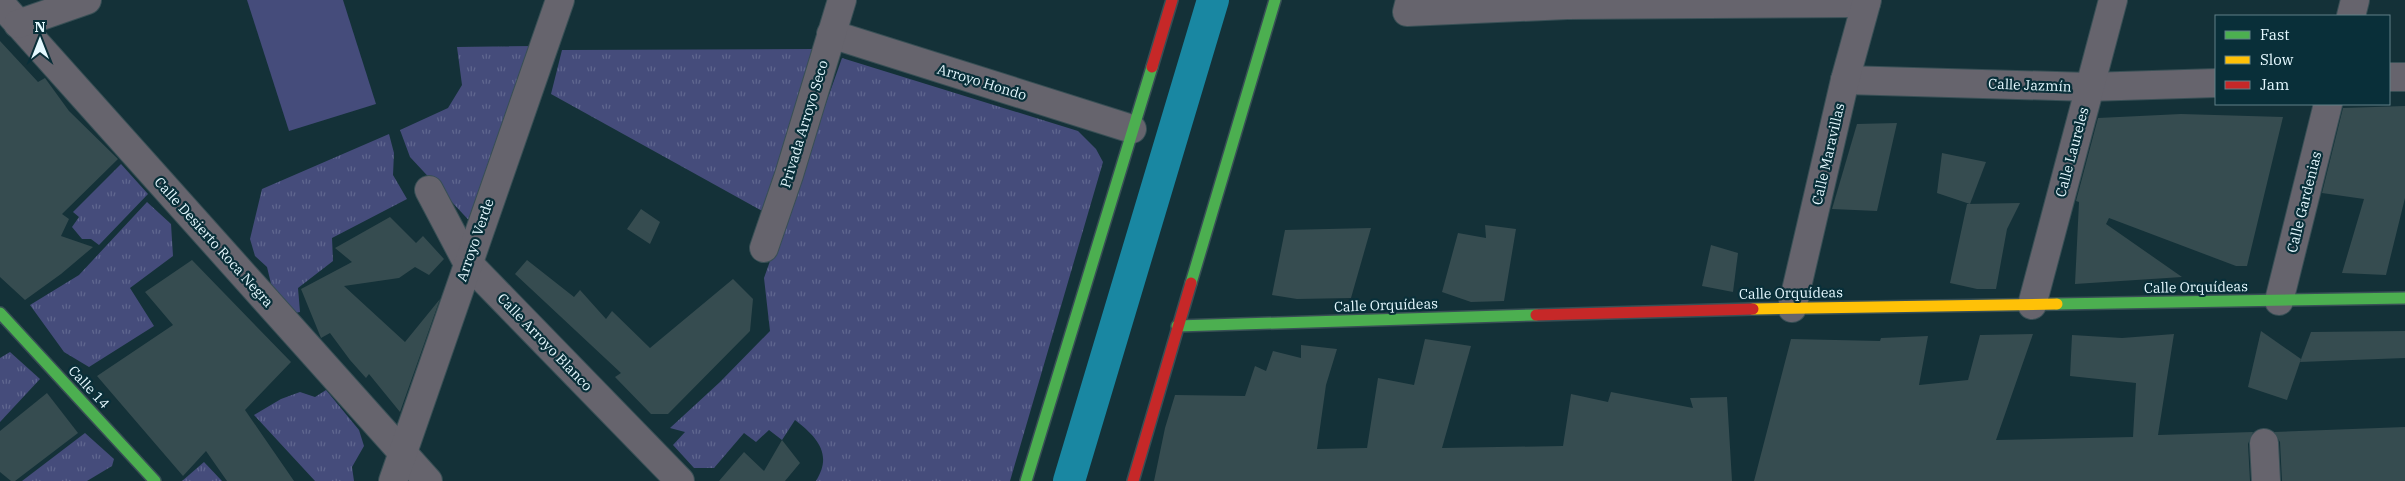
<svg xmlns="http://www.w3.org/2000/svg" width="2405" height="481" font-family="'IBM Plex Serif',serif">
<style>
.park{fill:url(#park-tufts)}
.pitch{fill:#454c7b}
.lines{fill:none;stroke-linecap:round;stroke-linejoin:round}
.canal{stroke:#1987a2;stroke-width:32}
.building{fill:#364c50}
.street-casing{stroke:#384f55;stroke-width:30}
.fast-casing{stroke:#384f55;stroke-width:14}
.slow-casing{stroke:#384f55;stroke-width:14}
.jam-casing{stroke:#384f55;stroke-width:14}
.street{stroke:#66646d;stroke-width:28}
.fast{stroke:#4caf50;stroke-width:11}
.slow{stroke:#ffc107;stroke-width:11}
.jam{stroke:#c62828;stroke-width:11}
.labels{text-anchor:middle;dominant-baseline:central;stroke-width:4.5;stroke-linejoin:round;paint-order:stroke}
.street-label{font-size:14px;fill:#e5f9ff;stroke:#092f39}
</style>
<defs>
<pattern id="park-tufts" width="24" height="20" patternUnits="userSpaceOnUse" patternTransform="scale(1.25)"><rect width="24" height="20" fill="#454c7b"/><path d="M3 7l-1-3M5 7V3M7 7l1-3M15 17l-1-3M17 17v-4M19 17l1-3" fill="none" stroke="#60678f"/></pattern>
</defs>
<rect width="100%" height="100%" fill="#143138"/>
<g class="park">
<path d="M 538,46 L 476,228 L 410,157 L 400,130 L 448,108 L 462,85 L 457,47 Z"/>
<path d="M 814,49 L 764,212 L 551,94 L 562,50 Z"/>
<path d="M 842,58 L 1078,131 L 1096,149 L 1103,162 L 1010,481 L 816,481 C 833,454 817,437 795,420 L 782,440 L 769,430 L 756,442 L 744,433 L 714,468 L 694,468 L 673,445 L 685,432 L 670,428 L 720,382 L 770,331 L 764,278 Z"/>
<path d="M 389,134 L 394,153 L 393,175 L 407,199 L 332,238 L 333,261 L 298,288 L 300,312 L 285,315 L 274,296 L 267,267 L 255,256 L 250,239 L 262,189 Z"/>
<path d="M 121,164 L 148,194 L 99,245 L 91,239 L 82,239 L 72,227 L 79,217 L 73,212 Z"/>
<path d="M 147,202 L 171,224 L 173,256 L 130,288 L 154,326 L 89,367 L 64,352 L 30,305 L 79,275 Z"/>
<path d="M 10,352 L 40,379 L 0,422 L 0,358 Z"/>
<path d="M 326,390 L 359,430 L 364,446 L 352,467 L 354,481 L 315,481 L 254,415 L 281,399 L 300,392 L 315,397 Z"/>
<path d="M 85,433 L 114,459 L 112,466 L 87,481 L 22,481 Z"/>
<path d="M 204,462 L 222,481 L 182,481 Z"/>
</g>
<path class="pitch" d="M 247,0 L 343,0 L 376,104 L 289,131 Z"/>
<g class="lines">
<path class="canal" d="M 1069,481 L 1213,0"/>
</g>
<g class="building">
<path d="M 0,41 L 38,82 L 45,78 L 69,111 L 118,159 L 62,214 L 69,219 L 61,236 L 93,247 L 61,274 L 25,300 L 0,277 Z"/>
<path d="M 2405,106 L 2405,198 L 2386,275 L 2342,273 L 2364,199 L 2322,193 L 2343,108 Z"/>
<path d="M 2181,114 L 2283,117 L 2247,266 L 2236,266 L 2109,218 L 2106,224 L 2182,277 L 2075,284 L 2079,202 L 2076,201 L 2098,118 Z"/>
<path d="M 1897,123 L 1877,211 L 1832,209 L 1857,124 Z"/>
<path d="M 1942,153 L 1986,162 L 1970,204 L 1937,193 Z"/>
<path d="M 2020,203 L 2007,229 L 1996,289 L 1977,289 L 1950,283 L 1967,204 Z"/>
<path d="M 641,209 L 660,222 L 650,244 L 627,229 Z"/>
<path d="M 390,217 L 416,243 L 423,236 L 444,259 L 429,275 L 415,267 L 399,278 L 344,286 L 405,342 L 440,299 L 400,412 L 369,374 L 366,378 L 350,360 L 330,333 L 321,338 L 301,289 L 352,262 L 335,248 Z"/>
<path d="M 1485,225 L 1516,229 L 1504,301 L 1471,302 L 1442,292 L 1458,233 L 1486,238 Z"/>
<path d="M 1371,228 L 1351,298 L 1297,299 L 1272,295 L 1285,230 Z"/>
<path d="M 1711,245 L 1738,253 L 1733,292 L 1702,286 Z"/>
<path d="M 192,260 L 291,362 L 245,410 L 294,481 L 227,481 L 206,451 L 183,476 L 97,376 L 173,325 L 145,292 Z"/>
<path d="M 527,260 L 574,297 L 580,290 L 606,319 L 612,311 L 650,348 L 733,279 L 753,299 L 750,331 L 668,414 L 651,414 L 615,377 L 621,373 L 515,274 Z"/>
<path d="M 2261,331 L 2301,359 L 2287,400 L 2248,387 Z"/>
<path d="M 2405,331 L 2405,358 L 2300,362 L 2311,332 Z"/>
<path d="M 2033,334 L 1996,440 L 2133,437 L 2136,383 L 2070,376 L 2072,335 L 2122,338 L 2174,334 L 2158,435 L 2253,432 L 2248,444 L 2250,481 L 1754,481 L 1791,339 L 1880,341 L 1881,338 L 1928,336 L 1919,385 L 1968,380 L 1980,335 Z"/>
<path d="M 1425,339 L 1471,346 L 1442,448 L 1563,446 L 1571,394 L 1608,402 L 1611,392 L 1693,408 L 1690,398 L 1727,397 L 1732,481 L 1154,481 L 1165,428 L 1175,395 L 1245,396 L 1255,366 L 1266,371 L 1273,351 L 1301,358 L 1301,345 L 1337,349 L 1326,385 L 1317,449 L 1367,448 L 1378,378 L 1414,385 Z"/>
<path d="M 47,393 L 78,433 L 15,481 L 11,481 L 0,472 L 0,431 Z"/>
<path d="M 2405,427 L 2405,481 L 2282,481 L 2280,442 L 2274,432 Z"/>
<path d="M 782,440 L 800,463 L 785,481 L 719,481 L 744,452 L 764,471 Z"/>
</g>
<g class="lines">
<g class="street-casing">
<g id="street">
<path d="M 1410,0 L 1407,12 L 1567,5 L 1866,3"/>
<path d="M 0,3 L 428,481"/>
<path d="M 2351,16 L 2355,0"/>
<path d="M 18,24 L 87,0"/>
<path d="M 831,34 L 1132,129"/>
<path d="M 2389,77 L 2405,77"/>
<path d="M 1845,80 L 2089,87 L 2216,83"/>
<path d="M 429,190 L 467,262 L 680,481"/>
<path d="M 764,248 L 789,175 L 842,0"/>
<path d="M 2279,301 L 2328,104"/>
<path d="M 2032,305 L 2113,0"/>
<path d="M 1792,308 L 1845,80 L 1867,0"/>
<path d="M 2264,443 L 2266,481"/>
<path d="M 393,481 L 560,0"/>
</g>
</g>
<g class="fast-casing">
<g id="fast">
<path d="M 1191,283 L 1275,0"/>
<path d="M 2057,304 L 2405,298"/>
<path d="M 0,313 L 155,481"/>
<path d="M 1177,326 L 1536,315"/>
<path d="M 1026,481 L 1152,67"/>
</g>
</g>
<g class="slow-casing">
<path id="slow" d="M 1753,309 L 2057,304"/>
</g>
<g class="jam-casing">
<g id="jam">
<path d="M 1152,67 L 1172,0"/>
<path d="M 1536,315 L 1753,309"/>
<path d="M 1133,481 L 1191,283"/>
</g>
</g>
<use href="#street" class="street"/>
<use href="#fast" class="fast"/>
<use href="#slow" class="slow"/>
<use href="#jam" class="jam"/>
</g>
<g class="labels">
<g class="street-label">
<text transform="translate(982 82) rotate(17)">Arroyo Hondo</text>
<text transform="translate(2030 85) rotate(2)">Calle Jazmín</text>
<text transform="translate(804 124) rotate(-73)">Privada Arroyo Seco</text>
<text transform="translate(2072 152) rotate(-75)">Calle Laureles</text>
<text transform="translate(1828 154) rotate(-77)">Calle Maravillas</text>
<text transform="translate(2304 202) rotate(-76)">Calle Gardenias</text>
<text transform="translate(475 240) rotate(-71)">Arroyo Verde</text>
<text transform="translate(214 242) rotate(48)">Calle Desierto Roca Negra</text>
<text transform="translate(2196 287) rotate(-1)">Calle Orquídeas</text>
<text transform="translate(1791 293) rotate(-1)">Calle Orquídeas</text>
<text transform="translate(1386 305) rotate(-2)">Calle Orquídeas</text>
<text transform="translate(545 342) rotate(46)">Calle Arroyo Blanco</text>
<text transform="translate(89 387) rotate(47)">Calle 14</text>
</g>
</g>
<rect x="2215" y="15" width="175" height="90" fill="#092f39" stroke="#618088"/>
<rect x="2225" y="31" width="25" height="8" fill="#4caf50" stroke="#618088"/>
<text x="2260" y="40" font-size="15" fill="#e5f9ff">Fast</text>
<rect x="2225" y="56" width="25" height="8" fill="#ffc107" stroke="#618088"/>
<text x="2260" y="65" font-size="15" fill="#e5f9ff">Slow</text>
<rect x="2225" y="81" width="25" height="8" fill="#c62828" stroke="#618088"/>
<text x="2260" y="90" font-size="15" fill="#e5f9ff">Jam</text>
<g transform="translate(40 40)" stroke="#092f39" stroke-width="4" paint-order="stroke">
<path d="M0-4L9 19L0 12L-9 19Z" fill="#e5f9ff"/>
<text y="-8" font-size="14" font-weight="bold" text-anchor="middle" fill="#e5f9ff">N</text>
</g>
</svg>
